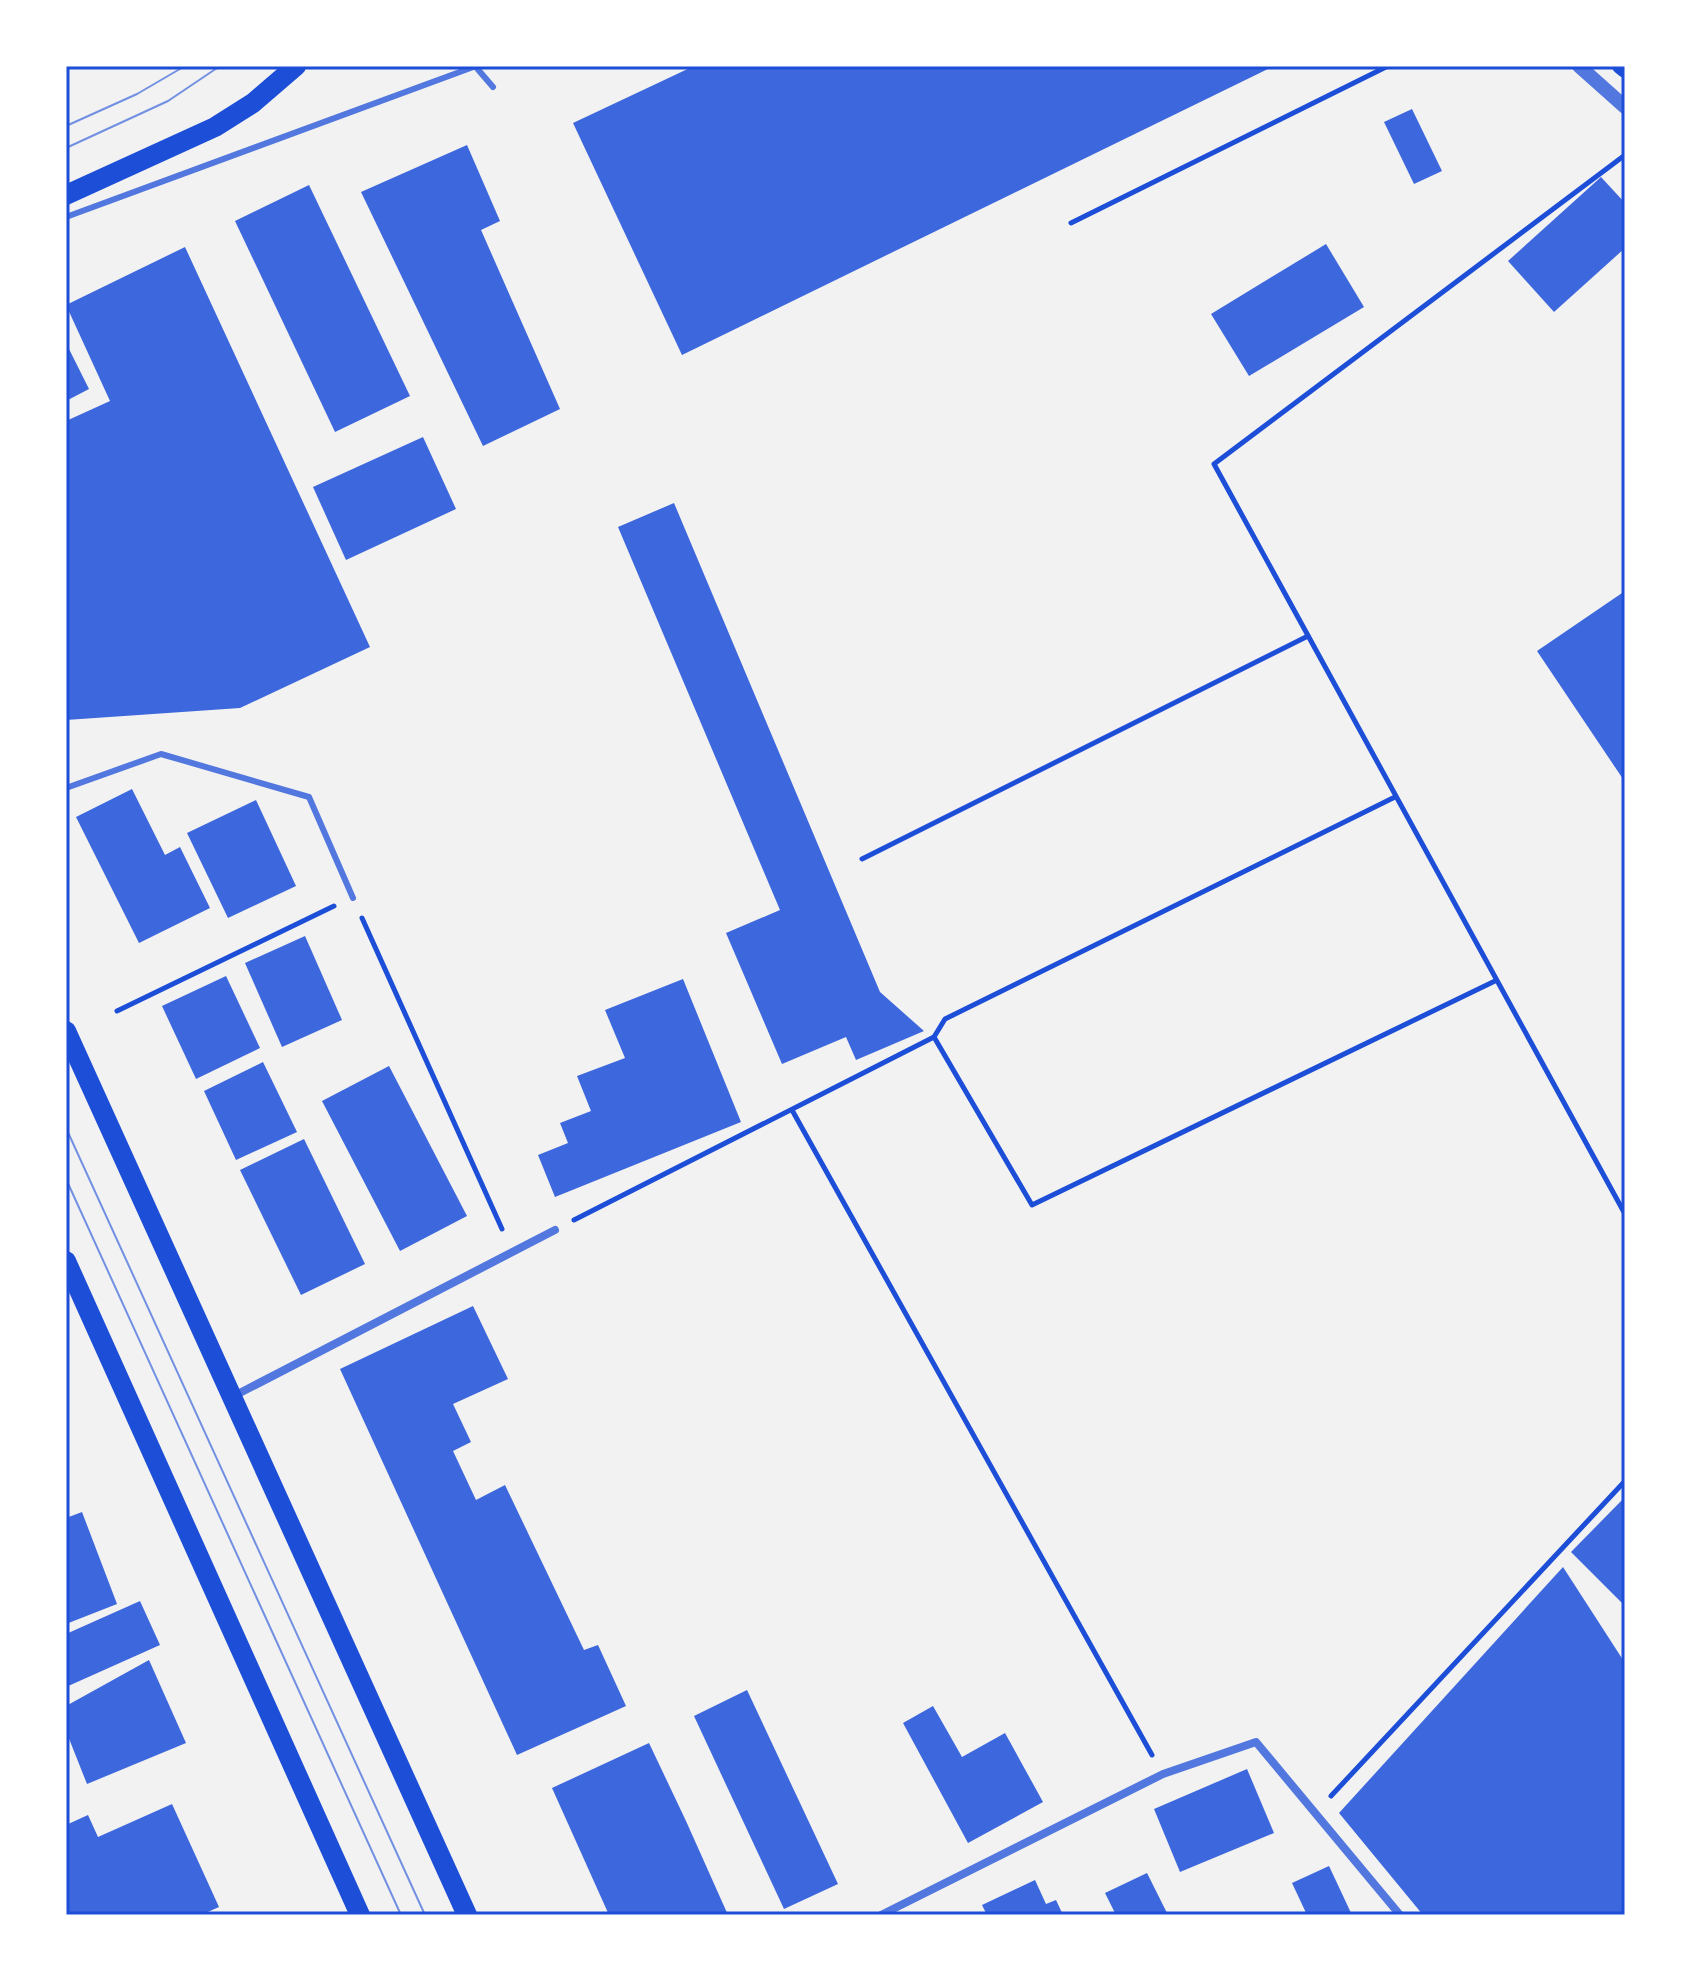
<svg xmlns="http://www.w3.org/2000/svg" width="1691" height="1981" font-family="'Fira Sans Condensed',sans-serif">
<style>
.building{fill:#3d67dc}
.lines{fill:none;stroke-linecap:round;stroke-linejoin:round}
.path{stroke:#1d4ed8;stroke-width:5}
.service{stroke:#5277de;stroke-width:6}
.minor{stroke:#5277de;stroke-width:8}
.tertiary{stroke:#5277de;stroke-width:14}
.secondary{stroke:#1d4ed8;stroke-width:16}
.primary{stroke:#1d4ed8;stroke-width:20}
.tram{stroke:#7290e2;stroke-width:2}
.neatline{fill:none;stroke:#1d4ed8;stroke-width:3}
</style>
<rect width="100%" height="100%" fill="#f2f2f2"/>
<g class="building">
<path d="M 694,66 L 1274,66 L 682,355 L 573,123 Z"/>
<path d="M 1412,109 L 1442,171 L 1414,184 L 1384,122 Z"/>
<path d="M 467,145 L 500,221 L 481,230 L 560,409 L 483,446 L 361,192 Z"/>
<path d="M 1601,177 L 1625,203 L 1625,248 L 1554,312 L 1508,261 Z"/>
<path d="M 309,185 L 410,396 L 335,432 L 235,221 Z"/>
<path d="M 1326,244 L 1364,307 L 1249,376 L 1211,314 Z"/>
<path d="M 185,247 L 370,647 L 240,708 L 66,720 L 66,421 L 110,401 L 66,305 Z"/>
<path d="M 66,343 L 89,389 L 66,401 Z"/>
<path d="M 423,437 L 456,509 L 346,560 L 313,487 Z"/>
<path d="M 674,503 L 880,992 L 924,1031 L 856,1060 L 846,1037 L 782,1064 L 726,933 L 780,910 L 618,527 Z"/>
<path d="M 1625,591 L 1625,782 L 1537,651 Z"/>
<path d="M 132,789 L 165,855 L 180,847 L 210,908 L 139,943 L 76,817 Z"/>
<path d="M 256,800 L 296,886 L 228,918 L 187,833 Z"/>
<path d="M 305,936 L 342,1020 L 282,1047 L 245,963 Z"/>
<path d="M 226,976 L 260,1048 L 196,1079 L 162,1006 Z"/>
<path d="M 683,979 L 741,1122 L 555,1197 L 538,1155 L 568,1143 L 560,1123 L 591,1111 L 577,1076 L 625,1058 L 605,1010 Z"/>
<path d="M 263,1062 L 297,1132 L 236,1160 L 204,1091 Z"/>
<path d="M 389,1066 L 467,1216 L 400,1251 L 322,1101 Z"/>
<path d="M 304,1139 L 365,1264 L 301,1295 L 240,1170 Z"/>
<path d="M 473,1306 L 508,1379 L 453,1404 L 471,1442 L 453,1451 L 476,1500 L 505,1485 L 584,1650 L 598,1645 L 626,1706 L 517,1755 L 340,1369 Z"/>
<path d="M 1625,1497 L 1625,1606 L 1571,1552 Z"/>
<path d="M 82,1512 L 117,1604 L 66,1624 L 66,1518 Z"/>
<path d="M 1563,1567 L 1625,1663 L 1625,1915 L 1423,1915 L 1339,1813 Z"/>
<path d="M 140,1601 L 160,1645 L 66,1687 L 66,1634 Z"/>
<path d="M 149,1660 L 186,1743 L 87,1784 L 66,1731 L 66,1706 Z"/>
<path d="M 747,1690 L 838,1884 L 784,1909 L 694,1716 Z"/>
<path d="M 933,1706 L 962,1757 L 1005,1733 L 1043,1802 L 968,1843 L 903,1723 Z"/>
<path d="M 649,1743 L 686,1821 L 728,1915 L 609,1915 L 552,1788 Z"/>
<path d="M 1247,1769 L 1274,1833 L 1180,1872 L 1154,1809 Z"/>
<path d="M 172,1804 L 219,1907 L 201,1915 L 66,1915 L 66,1825 L 88,1815 L 98,1837 Z"/>
<path d="M 1329,1866 L 1352,1915 L 1307,1915 L 1292,1883 Z"/>
<path d="M 1147,1873 L 1168,1915 L 1116,1915 L 1105,1893 Z"/>
<path d="M 1035,1880 L 1046,1904 L 1056,1900 L 1063,1915 L 987,1915 L 982,1905 Z"/>
</g>
<g class="lines">
<g class="path">
<path d="M 1625,155 L 1214,464 L 1625,1214"/>
<path d="M 1071,223 L 1388,66"/>
<path d="M 862,859 L 1308,636"/>
<path d="M 362,918 L 502,1229"/>
<path d="M 117,1011 L 334,906"/>
<path d="M 934,1037 L 1032,1205 L 1495,981"/>
<path d="M 792,1110 L 1152,1755"/>
<path d="M 574,1220 L 934,1037 L 945,1019 L 1395,797"/>
<path d="M 1331,1796 L 1625,1481"/>
</g>
<g class="service">
<path d="M 475,66 L 493,87"/>
<path d="M 66,217 L 476,66"/>
<path d="M 66,788 L 161,754 L 309,797 L 353,898"/>
</g>
<g class="minor">
<path d="M 232,1397 L 555,1230"/>
<path d="M 881,1915 L 1163,1774 L 1256,1742 L 1400,1915"/>
</g>
<path class="tertiary" d="M 1579,66 L 1625,107"/>
<path class="secondary" d="M 1620,66 L 1625,70"/>
<g class="primary">
<path d="M 66,195 L 215,127 L 253,103 L 296,66"/>
<path d="M 66,1031 L 467,1915"/>
<path d="M 66,1261 L 360,1915"/>
</g>
<g class="tram">
<path d="M 66,126 L 137,94 L 185,66"/>
<path d="M 66,148 L 168,101 L 220,66"/>
<path d="M 66,1128 L 425,1915"/>
<path d="M 66,1179 L 401,1915"/>
</g>
</g>
<rect width="1691" height="1981" fill="none" stroke="#ffffff" stroke-width="136"/>
<rect x="68" y="68" width="1555" height="1845" class="neatline"/>
</svg>
